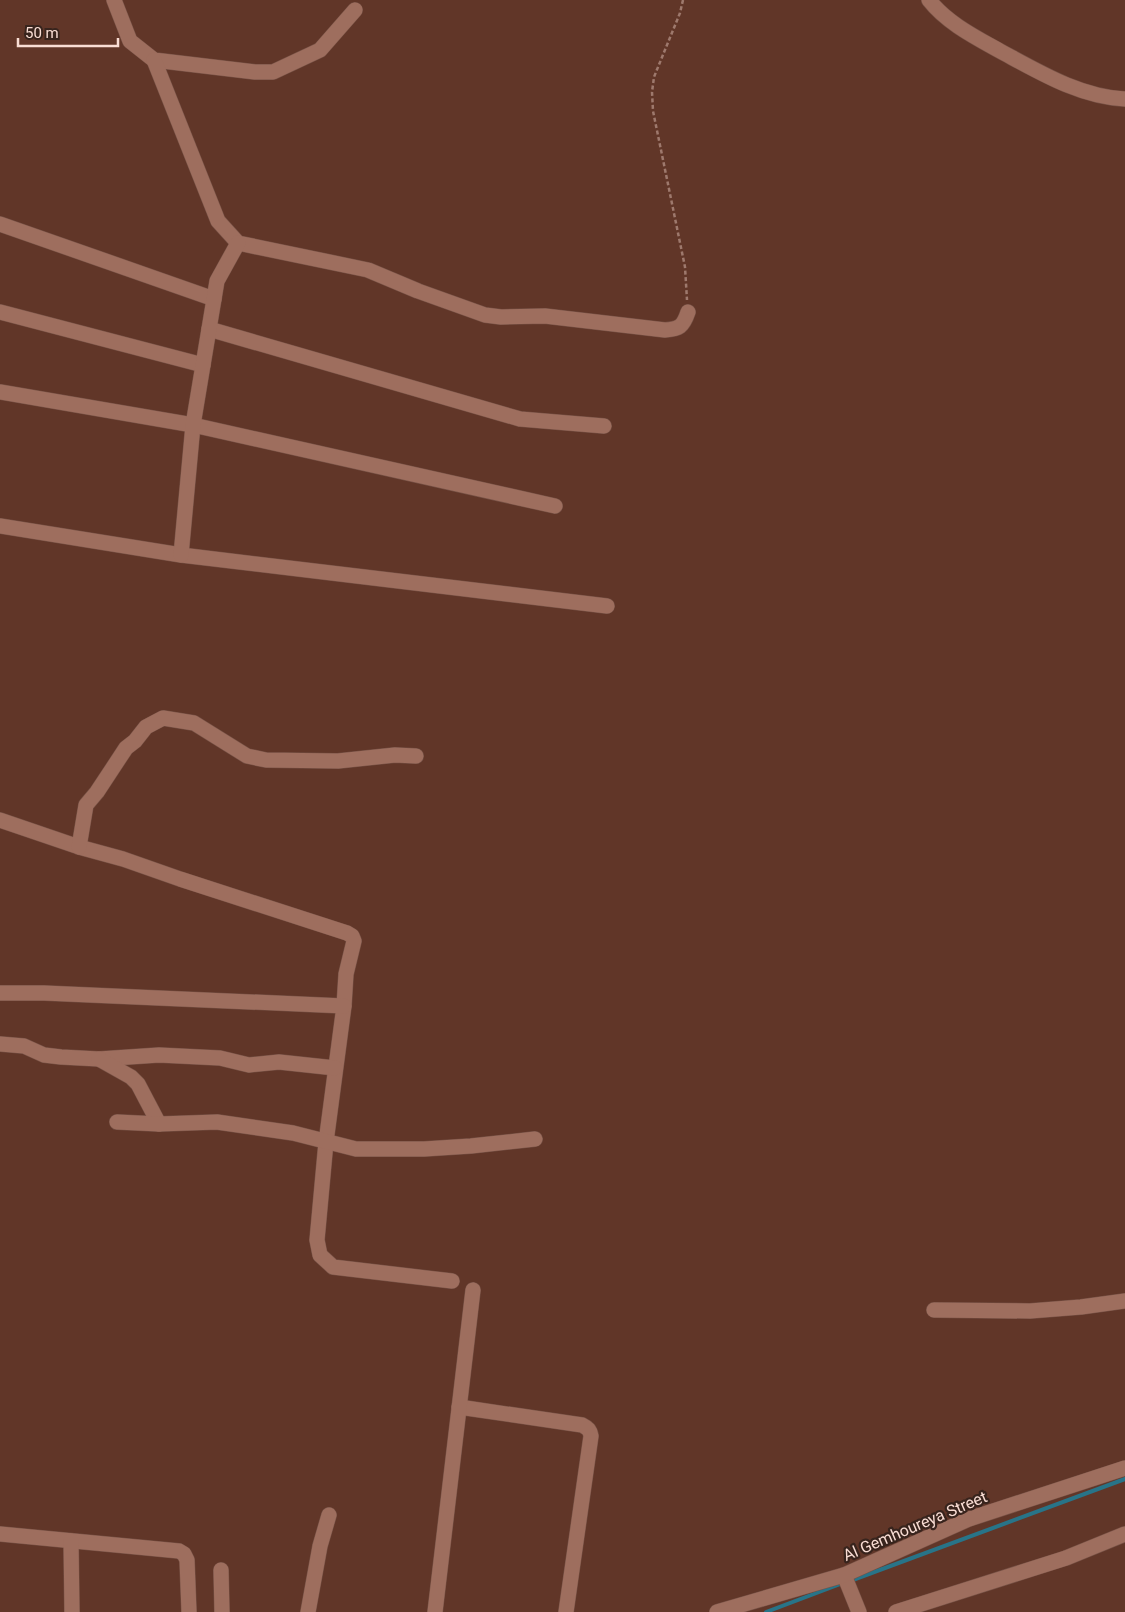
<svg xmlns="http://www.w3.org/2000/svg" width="1125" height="1612" font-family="Roboto,sans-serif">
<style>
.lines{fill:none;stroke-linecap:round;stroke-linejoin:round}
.stream{stroke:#287488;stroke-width:4}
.minor-casing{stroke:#775246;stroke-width:16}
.path{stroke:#9e796d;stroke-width:2.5;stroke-dasharray:4 2.5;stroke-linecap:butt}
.minor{stroke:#9e6e5e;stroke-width:15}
.labels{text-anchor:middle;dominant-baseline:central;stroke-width:4.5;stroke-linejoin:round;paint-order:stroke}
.street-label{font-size:16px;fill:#f9ddd4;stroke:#38241d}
</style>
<rect width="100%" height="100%" fill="#613628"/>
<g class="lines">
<g class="stream">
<path d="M 850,1581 L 1125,1479"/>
<path d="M 766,1612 L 843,1583"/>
</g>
<g class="minor-casing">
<g id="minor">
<path d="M 114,0 L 130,41 L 154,60 L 255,72 L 273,72 L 320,50 L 355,10"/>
<path d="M 929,0 C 947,23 975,37 1000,51 C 1039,72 1080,97 1125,99"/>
<path d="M 154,60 L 218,221 L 238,243 L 368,270 L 418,291 L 485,315 L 501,317 L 545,316 L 665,330 C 679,329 683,327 688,312"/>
<path d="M 0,224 L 214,299"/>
<path d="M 0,312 L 203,365"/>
<path d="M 209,329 L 520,419 L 604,426"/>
<path d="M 0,392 L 193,425 L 555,506"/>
<path d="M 0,526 L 181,555 L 607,606"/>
<path d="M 181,555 L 193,425 L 217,281 L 238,243"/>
<path d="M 0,820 L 79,847 L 123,859 L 180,879 L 347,933 L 352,936 L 354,941 L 346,974 L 344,1006 L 326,1142 L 317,1240 L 320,1255 L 333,1267 L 452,1281"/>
<path d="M 79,847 L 86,805 L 97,792 L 126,748 L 135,741 L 146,727 L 163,718 L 194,723 L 247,756 L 266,760 L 338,761 L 395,755 L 416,756"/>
<path d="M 0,993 L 44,993 L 344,1006"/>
<path d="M 0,1044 L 24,1046 L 44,1055 L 61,1057 L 99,1059 L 159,1055 L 220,1058 L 249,1065 L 279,1062 L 335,1068"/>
<path d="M 99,1059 L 131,1077 L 138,1084 L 159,1124"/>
<path d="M 117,1122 L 159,1124 L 217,1122 L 293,1133 L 356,1149 L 424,1149 L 471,1146 L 535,1139"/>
<path d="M 934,1310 L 1030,1311 L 1081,1307 L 1125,1301"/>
<path d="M 459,1407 L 582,1425 C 588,1428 590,1430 591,1436 L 566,1612"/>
<path d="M 0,1534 L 179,1551 L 184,1554 L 187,1560 L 189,1612"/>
<path d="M 71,1541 L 72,1612"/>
<path d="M 221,1570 L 222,1612"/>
<path d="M 844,1575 L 859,1612"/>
<path d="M 308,1612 L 320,1546 L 329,1515"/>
<path d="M 435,1612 L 473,1290"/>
<path d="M 717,1612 L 844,1575 L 969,1519 L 1125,1468"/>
<path d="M 896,1612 L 1066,1558 L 1125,1534"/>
</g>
</g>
<path class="path" d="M 683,0 L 680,13 L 654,77 L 652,92 L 653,111 L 685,267 L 687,300"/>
<use href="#minor" class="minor"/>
</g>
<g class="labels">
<g class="street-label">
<text transform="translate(915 1526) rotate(-23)">Al Gemhoureya Street</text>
</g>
</g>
<path d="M18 38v8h100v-8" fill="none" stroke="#f9ddd4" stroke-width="2.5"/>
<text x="25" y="38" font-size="15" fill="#f9ddd4" stroke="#38241d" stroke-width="4" paint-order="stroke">50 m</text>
</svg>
